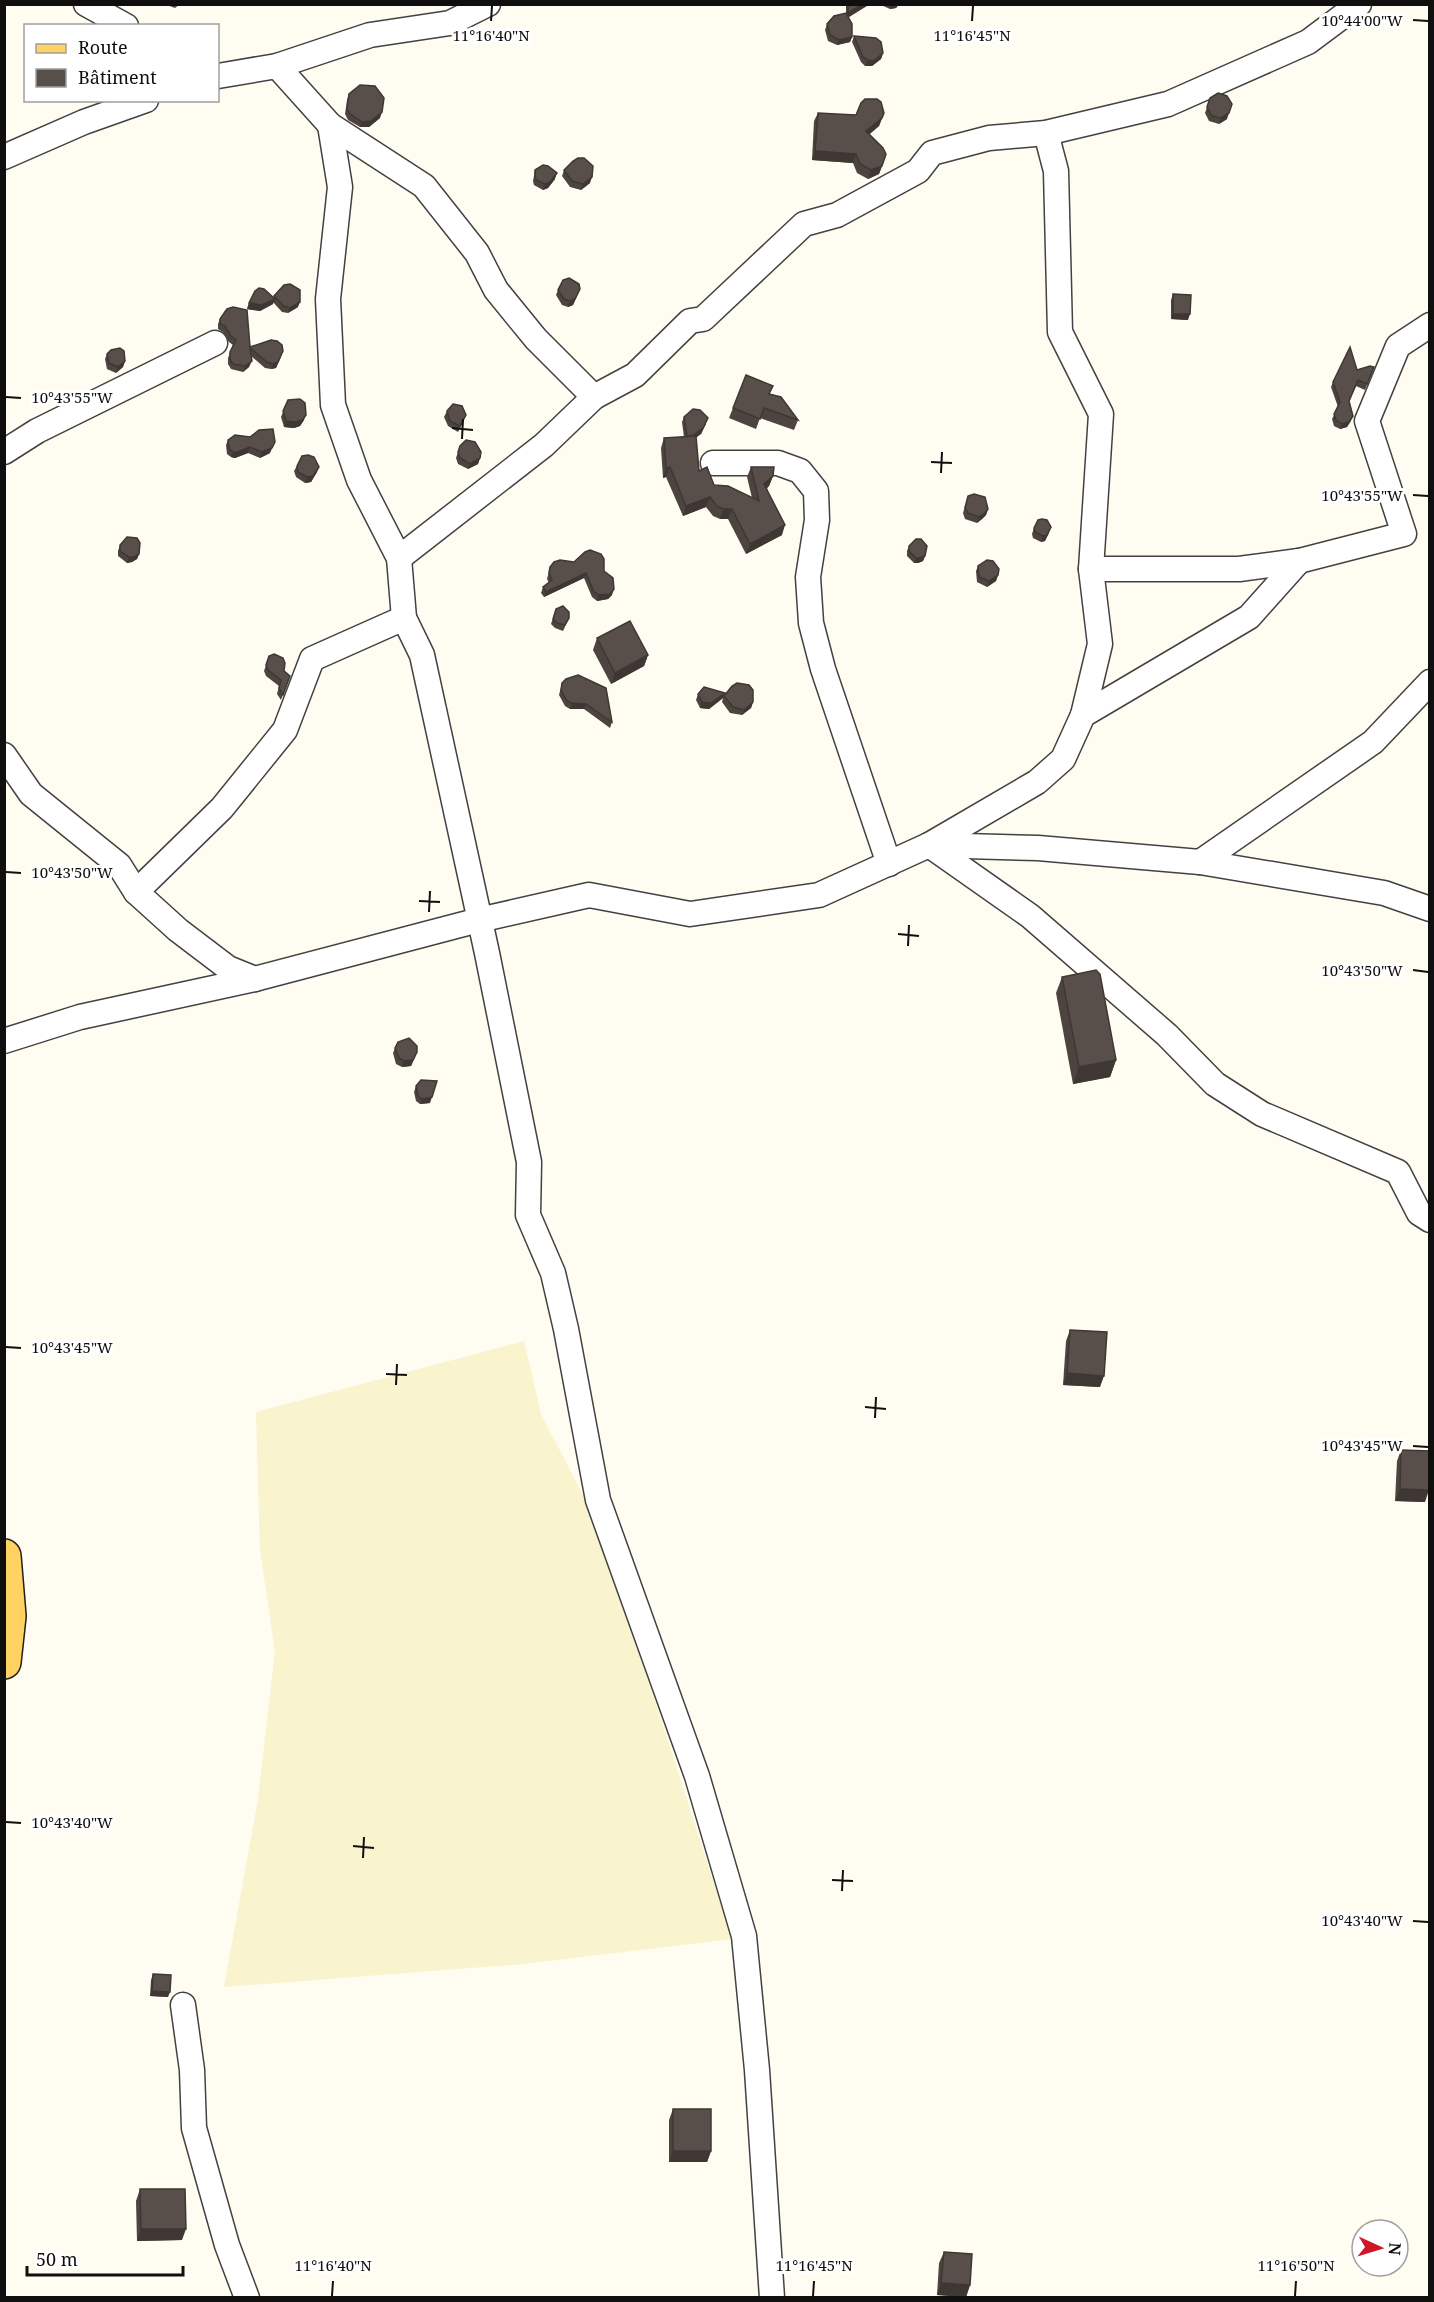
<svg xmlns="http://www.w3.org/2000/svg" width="1434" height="2302" font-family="'Noto Serif',serif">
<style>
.farmland{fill:#f9f3ce}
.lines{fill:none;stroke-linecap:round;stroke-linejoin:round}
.street-casing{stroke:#424242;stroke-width:27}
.primary-casing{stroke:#202020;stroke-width:36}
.street{stroke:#fff;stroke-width:24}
.primary{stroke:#ffd261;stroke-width:33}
.wall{fill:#4d4440}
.shaded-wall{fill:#3e3734}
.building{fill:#594f4a;stroke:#3e3734;stroke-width:1.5}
.ticks{fill:none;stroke:#0f0f0f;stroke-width:2}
.ticks-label{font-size:15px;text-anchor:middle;fill:#0f0f0f;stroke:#fff;stroke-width:6;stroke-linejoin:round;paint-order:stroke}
</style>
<rect width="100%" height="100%" fill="#fffcf1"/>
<path class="farmland" d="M 524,1341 L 541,1414 L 586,1501 L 658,1710 L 732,1939 L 523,1964 L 224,1987 L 258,1799 L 275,1651 L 260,1550 L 256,1412 Z"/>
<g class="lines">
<g class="street-casing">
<g id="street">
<path d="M 86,4 L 126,26"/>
<path d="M 277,66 L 330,125 L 424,186 L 477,253 L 496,290 L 536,339 L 594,397"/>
<path d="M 218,76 L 277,66 L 370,35 L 450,23 L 488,4"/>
<path d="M 330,125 L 340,187 L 328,299 L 333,405 L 359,480 L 399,558 L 404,618 L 422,655 L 487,953 L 529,1162 L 528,1215 L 553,1273 L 566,1329 L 598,1500 L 697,1776 L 744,1936 L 757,2070 L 772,2298"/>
<path d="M 1046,133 L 1056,171 L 1060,332 L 1101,414 L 1091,569 L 1100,644 L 1083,715"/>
<path d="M 4,157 L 84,122 L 146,100"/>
<path d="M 4,452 L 37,431 L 215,343"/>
<path d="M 713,463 L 778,463 L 800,471 L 816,491 L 817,520 L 808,577 L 811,623 L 823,669 L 889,864"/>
<path d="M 399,558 L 544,445 L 594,397 L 635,375 L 690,321 L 703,319 L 804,224 L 837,215 L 918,171 L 932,153 L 989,138 L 1046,133 L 1168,104 L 1308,42 L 1359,4"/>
<path d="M 1091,569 L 1239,569 L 1299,561 L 1404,534 L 1367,421 L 1398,346 L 1430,325"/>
<path d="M 4,755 L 31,794 L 119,865 L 136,892 L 178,930 L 228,968 L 255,979"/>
<path d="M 929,845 L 1030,916 L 1167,1035 L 1215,1084 L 1262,1114 L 1398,1172 L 1419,1213 L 1430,1220"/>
<path d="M 929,845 L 1038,848 L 1200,862 L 1384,893 L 1430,909"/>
<path d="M 1200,862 L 1373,742 L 1430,682"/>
<path d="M 136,892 L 222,808 L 285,730 L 312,659 L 404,618"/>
<path d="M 4,1041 L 80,1017 L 255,979 L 479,920 L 589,895 L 690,914 L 819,895 L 929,845 L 1037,782 L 1063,759 L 1083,715 L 1249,617 L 1299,561"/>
<path d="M 183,2005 L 192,2070 L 194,2128 L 227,2245 L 247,2298"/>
</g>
</g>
<g class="primary-casing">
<path id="primary" d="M 4,1556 L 9,1616 L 4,1662"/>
</g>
<use href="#street" class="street"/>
<use href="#primary" class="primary"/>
</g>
<g class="wall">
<path d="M 164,4 L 180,4 L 175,8 Z"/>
<path d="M 846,4 L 870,4 L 848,17 L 852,37 L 850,42 L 837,45 L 828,41 L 825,30 L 827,24 L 846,13 Z"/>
<path d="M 879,4 L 899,4 L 896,8 L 890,9 Z"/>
<path d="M 854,36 L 883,53 L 881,59 L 872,66 L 865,66 L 861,62 L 852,42 Z"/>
<path d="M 349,94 L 380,118 L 369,127 L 360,127 L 348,120 L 345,114 L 347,100 Z"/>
<path d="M 1210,98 L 1227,119 L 1219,124 L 1209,121 L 1205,113 Z"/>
<path d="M 818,113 L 856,115 L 884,113 L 879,126 L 869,134 L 882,166 L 879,174 L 868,179 L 857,173 L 853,163 L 812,160 L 814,121 Z"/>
<path d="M 535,170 L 555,179 L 548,188 L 543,190 L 534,185 L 533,181 Z"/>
<path d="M 564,170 L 590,183 L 581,190 L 570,187 L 562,176 Z"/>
<path d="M 580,289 L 573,305 L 568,307 L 562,305 L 556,295 L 558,290 Z"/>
<path d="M 1173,294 L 1188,320 L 1171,319 L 1171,300 Z"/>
<path d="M 274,296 L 298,307 L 288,313 L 282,312 L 273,302 L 273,304 L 260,311 L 247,309 L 249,303 L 273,298 Z"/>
<path d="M 220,319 L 250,347 L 281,357 L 276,368 L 271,369 L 265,368 L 251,356 L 249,367 L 243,372 L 231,369 L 228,364 L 228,358 L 233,345 L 229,342 L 223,332 L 218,329 L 218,324 Z"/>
<path d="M 107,354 L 125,361 L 123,367 L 116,373 L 107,369 L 105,359 Z"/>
<path d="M 1374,367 L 1365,390 L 1356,386 L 1349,402 L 1351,421 L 1347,427 L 1340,429 L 1334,426 L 1332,419 L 1338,407 L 1331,387 L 1333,382 L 1357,370 Z"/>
<path d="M 746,375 L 770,394 L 798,420 L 794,430 L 760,418 L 756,429 L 729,418 Z"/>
<path d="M 288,400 L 304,420 L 300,426 L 294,428 L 284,427 L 281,417 Z"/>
<path d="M 447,411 L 464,421 L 458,432 L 448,426 L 444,417 Z"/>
<path d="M 684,417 L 706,424 L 701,434 L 696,437 L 699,471 L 714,485 L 752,498 L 747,477 L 751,467 L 773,476 L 769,486 L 767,488 L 782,535 L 746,554 L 728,519 L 720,519 L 713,516 L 706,507 L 683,516 L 666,477 L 663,478 L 661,448 L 664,438 L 684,437 L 682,422 Z"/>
<path d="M 228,440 L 270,453 L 260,458 L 248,453 L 235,458 L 231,457 L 227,454 L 226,445 Z"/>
<path d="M 460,446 L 480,458 L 478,464 L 468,469 L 458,464 L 456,458 Z"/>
<path d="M 297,466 L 317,472 L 311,482 L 305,483 L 296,477 L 294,471 Z"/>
<path d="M 968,496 L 988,509 L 986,515 L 982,519 L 977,523 L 965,519 L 963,513 Z"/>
<path d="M 1034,528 L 1049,533 L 1045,541 L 1041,542 L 1033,538 L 1032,534 Z"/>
<path d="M 120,545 L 139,554 L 137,559 L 132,562 L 127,563 L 118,556 L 118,551 Z"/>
<path d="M 909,546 L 925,556 L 923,561 L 918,563 L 914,563 L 907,556 L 907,551 Z"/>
<path d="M 978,566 L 998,575 L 996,581 L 987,587 L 977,582 L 976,571 Z"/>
<path d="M 550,567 L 604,571 L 612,595 L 608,599 L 597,601 L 592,597 L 584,578 L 544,597 L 541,593 L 543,587 L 549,583 L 547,579 Z"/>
<path d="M 556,609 L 569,618 L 563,631 L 555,628 L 551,624 Z"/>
<path d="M 597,638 L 648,655 L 644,666 L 611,684 L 593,650 Z"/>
<path d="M 269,656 L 290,676 L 281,700 L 277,694 L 279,686 L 266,676 L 264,671 Z"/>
<path d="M 562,683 L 612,722 L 610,728 L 584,709 L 570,709 L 565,706 L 559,695 Z"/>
<path d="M 698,694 L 724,696 L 753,702 L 751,708 L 742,715 L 730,713 L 722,702 L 723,698 L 709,709 L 700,708 L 696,700 Z"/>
<path d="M 1062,977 L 1116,1060 L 1110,1077 L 1073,1084 L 1056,993 Z"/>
<path d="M 395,1048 L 417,1052 L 411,1066 L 402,1067 L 396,1064 L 393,1053 Z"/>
<path d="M 416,1086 L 430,1103 L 420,1104 L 416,1101 L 414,1092 Z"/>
<path d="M 1070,1330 L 1100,1387 L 1063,1385 L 1066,1341 Z"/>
<path d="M 1401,1450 L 1425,1502 L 1395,1501 L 1397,1461 Z"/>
<path d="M 153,1974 L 168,1997 L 150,1996 L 151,1980 Z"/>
<path d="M 673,2109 L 711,2151 L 707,2162 L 669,2162 L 669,2120 Z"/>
<path d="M 140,2189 L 182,2240 L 137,2241 L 136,2201 Z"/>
<path d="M 944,2252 L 970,2285 L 966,2297 L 937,2295 L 939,2263 Z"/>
</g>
<g class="shaded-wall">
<path d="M 863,4 L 870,4 L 846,19 L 848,13 Z"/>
<path d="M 891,4 L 899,4 L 896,8 L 890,9 Z"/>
<path d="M 852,37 L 850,42 L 837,45 L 839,40 Z"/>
<path d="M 883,53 L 881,59 L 872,66 L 865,66 L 868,60 Z"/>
<path d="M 382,112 L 380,118 L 369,127 L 360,127 L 362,122 Z"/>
<path d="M 884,113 L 879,126 L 863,140 L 866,131 Z"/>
<path d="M 1229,113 L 1227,119 L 1219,124 L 1221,118 Z"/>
<path d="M 815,151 L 856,154 L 853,163 L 812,160 Z"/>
<path d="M 882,166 L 879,174 L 868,179 L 871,170 Z"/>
<path d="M 557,173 L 555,179 L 548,188 L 543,190 L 545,184 Z"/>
<path d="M 592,177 L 590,183 L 581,190 L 583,184 Z"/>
<path d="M 580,289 L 573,305 L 568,307 L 570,301 Z"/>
<path d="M 275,299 L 273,304 L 260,311 L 247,309 L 249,303 Z"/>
<path d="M 300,302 L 298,307 L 288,313 L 290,308 Z"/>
<path d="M 1173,314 L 1190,314 L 1188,320 L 1171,319 Z"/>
<path d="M 283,351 L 276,368 L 271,369 L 273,364 Z"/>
<path d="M 125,361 L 123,367 L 116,373 L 118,367 Z"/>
<path d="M 252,361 L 249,367 L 243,372 L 245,366 Z"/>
<path d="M 306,415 L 304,420 L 300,426 L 294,428 L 284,427 L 286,421 Z"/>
<path d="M 1353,416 L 1347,427 L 1340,429 L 1342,424 Z"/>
<path d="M 708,418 L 701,434 L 686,445 Z"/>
<path d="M 275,442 L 270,453 L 260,458 L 262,452 Z"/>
<path d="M 250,447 L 248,453 L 235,458 L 231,457 L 233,452 Z"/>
<path d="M 480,458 L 478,464 L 468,469 L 470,464 Z"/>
<path d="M 319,467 L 317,472 L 311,482 L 305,483 L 307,477 Z"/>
<path d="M 670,467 L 666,477 L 663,478 L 666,468 Z"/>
<path d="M 773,476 L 769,486 L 761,494 L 764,484 Z"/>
<path d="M 710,497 L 706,507 L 683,516 L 686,506 Z"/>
<path d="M 724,509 L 732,509 L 728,519 L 720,519 Z"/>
<path d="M 988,509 L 986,515 L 982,519 L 977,523 L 979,517 Z"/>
<path d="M 785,525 L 782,535 L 746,554 L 750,544 Z"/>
<path d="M 1051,527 L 1045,541 L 1041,542 L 1043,536 Z"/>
<path d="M 139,554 L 137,559 L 132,562 L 127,563 L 129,557 Z"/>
<path d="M 925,556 L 923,561 L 918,563 L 914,563 L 916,558 Z"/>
<path d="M 586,573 L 584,578 L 544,597 L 546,592 Z"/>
<path d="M 998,575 L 996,581 L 987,587 L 989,581 Z"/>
<path d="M 614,589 L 612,595 L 608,599 L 597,601 L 599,595 Z"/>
<path d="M 648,655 L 644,666 L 611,684 L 615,673 Z"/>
<path d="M 725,693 L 723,698 L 709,709 L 700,708 L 702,702 Z"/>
<path d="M 753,702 L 751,708 L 742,715 L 744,710 Z"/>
<path d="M 572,703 L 586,704 L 584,709 L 570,709 Z"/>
<path d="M 417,1052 L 411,1066 L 402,1067 L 404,1061 Z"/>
<path d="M 1116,1060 L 1110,1077 L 1073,1084 L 1079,1067 Z"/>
<path d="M 432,1097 L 430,1103 L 420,1104 L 422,1099 Z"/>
<path d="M 1067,1373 L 1104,1376 L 1100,1387 L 1063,1385 Z"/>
<path d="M 1400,1489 L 1429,1490 L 1425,1502 L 1395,1501 Z"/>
<path d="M 152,1991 L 170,1992 L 168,1997 L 150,1996 Z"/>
<path d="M 673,2151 L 711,2151 L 707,2162 L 669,2162 Z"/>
<path d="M 141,2229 L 186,2229 L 182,2240 L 137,2241 Z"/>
<path d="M 941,2283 L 970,2285 L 966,2297 L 937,2295 Z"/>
</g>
<g class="building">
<path d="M 848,4 L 863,4 L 848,13 Z"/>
<path d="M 846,13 L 852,24 L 852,37 L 839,40 L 830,35 L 827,24 L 834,16 Z"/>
<path d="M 854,36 L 876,38 L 881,42 L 883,53 L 874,61 L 868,60 L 863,57 Z"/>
<path d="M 360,85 L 375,86 L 384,98 L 382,112 L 371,121 L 362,122 L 350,114 L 347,109 L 349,94 Z"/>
<path d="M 1218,93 L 1227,96 L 1232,104 L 1229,113 L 1221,118 L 1212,116 L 1207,107 L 1210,98 Z"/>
<path d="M 865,99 L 877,99 L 881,102 L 884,113 L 882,118 L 866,131 L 883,148 L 886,154 L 882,166 L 871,170 L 860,164 L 856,154 L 815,151 L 818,113 L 856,115 L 861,103 Z"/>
<path d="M 578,158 L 584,158 L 593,166 L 592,177 L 583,184 L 572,181 L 564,170 L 573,161 Z"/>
<path d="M 543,165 L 548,166 L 557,173 L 550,182 L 545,184 L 536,180 L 535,175 L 535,170 Z"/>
<path d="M 569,278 L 579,284 L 580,289 L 575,299 L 570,301 L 564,299 L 558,290 L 563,280 Z"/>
<path d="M 290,284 L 300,290 L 300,302 L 290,308 L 284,306 L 274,296 L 284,285 Z"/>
<path d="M 259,288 L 264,289 L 275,299 L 262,305 L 249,303 L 255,291 Z"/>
<path d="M 1173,294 L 1191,295 L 1190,314 L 1173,314 Z"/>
<path d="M 233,307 L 247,310 L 250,347 L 271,340 L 277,341 L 282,345 L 283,351 L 278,362 L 273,364 L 267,362 L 250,348 L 252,361 L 245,366 L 233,364 L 230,359 L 230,352 L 236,340 L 231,336 L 225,326 L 220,324 L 220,319 L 227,309 Z"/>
<path d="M 1350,347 L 1357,370 L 1370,366 L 1374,367 L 1367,384 L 1358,380 L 1349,401 L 1353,416 L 1349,422 L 1342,424 L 1336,420 L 1334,414 L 1340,402 L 1333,382 Z"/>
<path d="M 120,348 L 124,351 L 125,361 L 118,367 L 109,363 L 107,354 L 111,350 Z"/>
<path d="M 746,375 L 773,386 L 769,394 L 781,397 L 798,420 L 764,408 L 760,419 L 733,408 Z"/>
<path d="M 300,399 L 305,403 L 306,415 L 302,420 L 296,422 L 286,421 L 283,411 L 288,400 Z"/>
<path d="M 453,404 L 462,406 L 466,415 L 460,426 L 450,421 L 447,411 Z"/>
<path d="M 693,409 L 700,410 L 708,418 L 703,428 L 692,436 L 687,436 L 684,417 Z"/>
<path d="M 273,429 L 275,442 L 272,448 L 262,452 L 250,447 L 237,452 L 233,452 L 229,449 L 228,440 L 235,435 L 250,437 L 259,430 Z"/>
<path d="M 696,436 L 699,471 L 707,467 L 714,485 L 728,486 L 759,501 L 751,467 L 774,467 L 773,476 L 764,484 L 785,525 L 750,544 L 732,509 L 724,509 L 717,506 L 710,497 L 686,506 L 670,467 L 666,468 L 664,438 Z"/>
<path d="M 466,440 L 475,442 L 481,452 L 480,458 L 470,464 L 460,458 L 458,452 L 460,446 Z"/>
<path d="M 308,455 L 314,457 L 319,467 L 313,476 L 307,477 L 298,472 L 297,466 L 302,456 Z"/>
<path d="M 974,494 L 985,497 L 988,509 L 984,514 L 979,517 L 968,513 L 965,508 L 968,496 Z"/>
<path d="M 1042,519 L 1047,520 L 1051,527 L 1047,535 L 1043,536 L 1035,532 L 1034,528 L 1038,520 Z"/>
<path d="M 127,537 L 137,538 L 140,543 L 139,554 L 134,557 L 129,557 L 120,551 L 120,545 Z"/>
<path d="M 916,539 L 921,539 L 927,546 L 925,556 L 920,558 L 916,558 L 909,551 L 909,546 Z"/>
<path d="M 590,550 L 601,554 L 604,559 L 604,571 L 613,578 L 614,589 L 610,594 L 599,595 L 594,592 L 586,573 L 546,592 L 543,587 L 552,580 L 549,573 L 550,567 L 554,562 L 560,560 L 574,562 L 585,552 Z"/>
<path d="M 987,560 L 993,561 L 999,569 L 998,575 L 989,581 L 979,577 L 978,566 Z"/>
<path d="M 563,606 L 569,612 L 569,618 L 565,625 L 557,623 L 553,619 L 556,609 Z"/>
<path d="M 630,621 L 648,655 L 615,673 L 597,638 Z"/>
<path d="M 274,654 L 283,658 L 285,663 L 284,671 L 290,676 L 283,695 L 279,688 L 281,680 L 268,670 L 266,665 L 269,656 Z"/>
<path d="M 578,675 L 606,688 L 612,722 L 586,704 L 572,703 L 567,701 L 561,690 L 562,683 L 566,679 Z"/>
<path d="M 737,683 L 749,685 L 753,690 L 753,702 L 744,710 L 733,707 L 724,696 L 732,686 Z"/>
<path d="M 704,687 L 725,693 L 711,703 L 702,702 L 698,694 Z"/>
<path d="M 1096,970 L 1100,974 L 1116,1060 L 1079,1067 L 1062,977 Z"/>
<path d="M 409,1038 L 417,1046 L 417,1052 L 413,1060 L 404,1061 L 399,1058 L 395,1048 L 398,1042 Z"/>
<path d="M 421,1080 L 437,1081 L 432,1097 L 422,1099 L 418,1096 L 416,1086 Z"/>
<path d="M 1070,1330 L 1107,1332 L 1104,1376 L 1067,1373 Z"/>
<path d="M 1401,1450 L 1430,1451 L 1429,1490 L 1400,1489 Z"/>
<path d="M 153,1974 L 171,1975 L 170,1992 L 152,1991 Z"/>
<rect x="673" y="2109" width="38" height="42"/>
<path d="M 140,2189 L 185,2189 L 186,2229 L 141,2229 Z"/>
<path d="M 944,2252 L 972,2254 L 970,2285 L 941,2283 Z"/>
</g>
<path class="ticks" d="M 1413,20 L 1428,21M 491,21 L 492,6M 972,21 L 973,6M 6,397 L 21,398M 452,428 L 473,430M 462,439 L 463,419M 931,462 L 952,463M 941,473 L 942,452M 1413,495 L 1428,496M 6,872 L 21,873M 419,901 L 440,902M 429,912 L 430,891M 898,934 L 919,936M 908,946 L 909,925M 1413,970 L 1428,972M 6,1347 L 21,1348M 386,1374 L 407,1375M 396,1385 L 397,1364M 865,1407 L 886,1409M 875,1418 L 876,1397M 1413,1446 L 1428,1447M 6,1822 L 21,1823M 353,1846 L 374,1848M 363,1858 L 364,1837M 832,1880 L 853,1881M 842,1891 L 843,1870M 1413,1921 L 1428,1922M 332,2296 L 333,2281M 813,2296 L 814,2281M 1295,2296 L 1296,2281"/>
<g class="ticks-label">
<text x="1362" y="26">10°44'00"W</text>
<text x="491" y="41">11°16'40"N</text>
<text x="972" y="41">11°16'45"N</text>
<text x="72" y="403">10°43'55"W</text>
<text x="1362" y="501">10°43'55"W</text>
<text x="72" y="878">10°43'50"W</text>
<text x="1362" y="976">10°43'50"W</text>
<text x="72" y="1353">10°43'45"W</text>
<text x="1362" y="1451">10°43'45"W</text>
<text x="72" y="1828">10°43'40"W</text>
<text x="1362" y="1926">10°43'40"W</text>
<text x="333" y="2271">11°16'40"N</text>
<text x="814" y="2271">11°16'45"N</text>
<text x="1296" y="2271">11°16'50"N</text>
</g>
<rect width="1434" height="2302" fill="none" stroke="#0f0f0f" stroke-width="12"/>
<rect x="24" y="24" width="195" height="78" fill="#ffffff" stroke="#9f9f9f" stroke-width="1.5"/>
<rect x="36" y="44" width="30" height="9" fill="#ffd261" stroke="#9f9f9f" stroke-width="1.5"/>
<text x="78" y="54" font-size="18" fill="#0f0f0f">Route</text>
<rect x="36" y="69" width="30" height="18" fill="#594f4a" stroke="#9f9f9f" stroke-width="1.5"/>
<text x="78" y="84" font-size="18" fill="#0f0f0f">Bâtiment</text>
<g transform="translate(1380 2248) rotate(94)"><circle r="28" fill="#ffffff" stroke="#9f9f9f" stroke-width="1.5"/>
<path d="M0-4.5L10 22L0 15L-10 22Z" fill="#cf1728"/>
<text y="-9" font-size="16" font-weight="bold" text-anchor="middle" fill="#0f0f0f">N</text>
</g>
<path d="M27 2266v9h156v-9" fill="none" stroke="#0f0f0f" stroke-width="3"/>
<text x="36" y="2266" font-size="18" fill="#0f0f0f" stroke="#ffffff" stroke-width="4.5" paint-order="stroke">50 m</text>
</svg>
